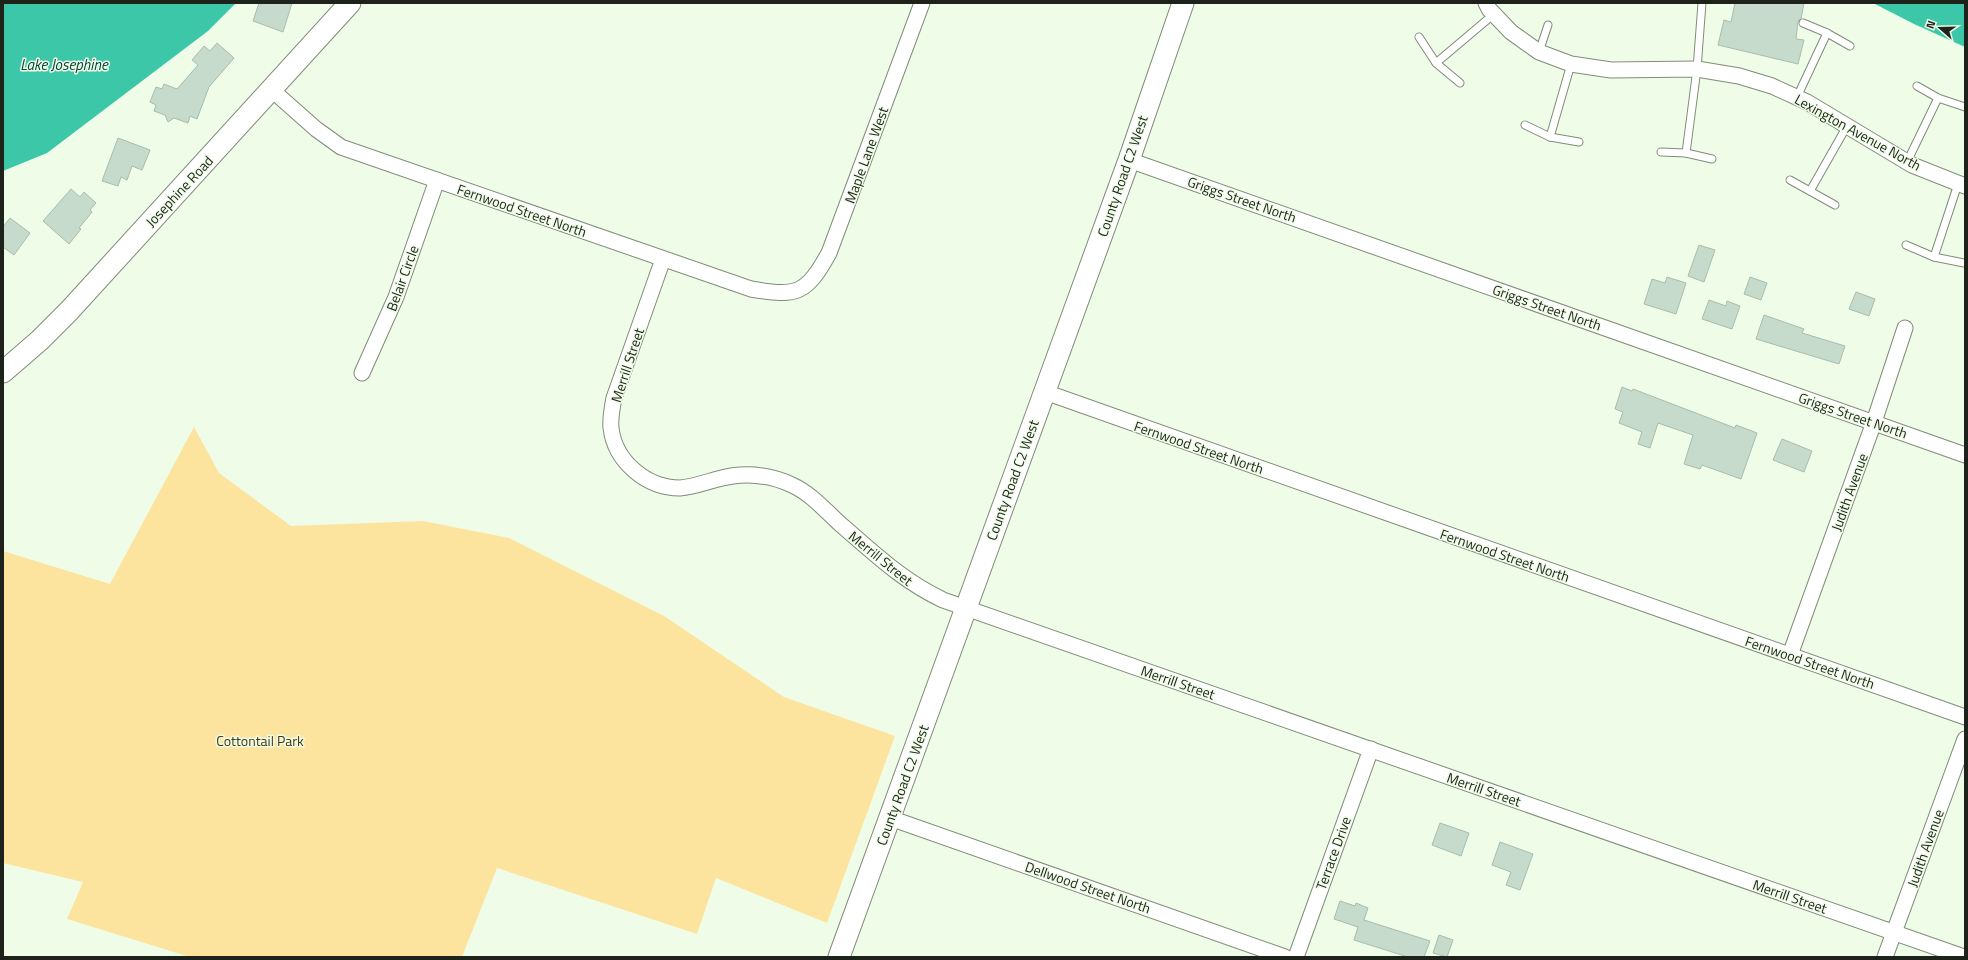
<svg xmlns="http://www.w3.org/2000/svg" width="1968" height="960" font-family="'Titillium Web',sans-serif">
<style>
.green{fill:#fde49e}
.water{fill:#3dc7a9}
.building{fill:#c6dbcc;stroke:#a8bdae}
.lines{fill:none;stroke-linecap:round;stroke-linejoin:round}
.lane-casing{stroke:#808c79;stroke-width:9}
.street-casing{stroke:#808c79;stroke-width:17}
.secondary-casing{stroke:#808c79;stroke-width:23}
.lane{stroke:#fff;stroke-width:7}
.street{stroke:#fff;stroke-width:15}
.secondary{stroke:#fff;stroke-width:21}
.labels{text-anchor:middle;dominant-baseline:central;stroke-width:3;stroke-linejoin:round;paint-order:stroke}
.street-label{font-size:14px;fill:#1d221a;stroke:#effce8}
.park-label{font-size:14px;fill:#44370c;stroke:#effce8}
.water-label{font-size:15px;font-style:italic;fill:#044236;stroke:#effce8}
</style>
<rect width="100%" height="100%" fill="#effce8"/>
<path class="green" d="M 194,427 L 219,473 L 291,526 L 423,521 L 509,538 L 664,616 L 784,697 L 895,736 L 827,923 L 716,878 L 697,934 L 497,868 L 462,957 L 190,957 L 67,919 L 83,882 L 3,863 L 3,551 L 110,584 Z"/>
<g class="water">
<path d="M 3,3 L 236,3 L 208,31 L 47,153 L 3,171 Z"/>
<path d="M 1873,3 L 1965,3 L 1965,47 L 1914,24 Z"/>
</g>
<g class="building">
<path d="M 259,3 L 292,3 L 283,32 L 253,21 Z"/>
<path d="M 1735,3 L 1804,3 L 1801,19 L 1798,21 L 1796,39 L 1804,40 L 1798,64 L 1718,45 L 1724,20 L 1731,22 Z"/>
<path d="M 217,43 L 234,58 L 209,87 L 197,119 L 190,116 L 188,123 L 174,118 L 168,122 L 165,115 L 154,111 L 156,105 L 150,102 L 156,87 L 162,89 L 164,84 L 177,89 L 198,65 L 192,60 L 204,46 L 210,51 Z"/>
<path d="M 118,138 L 150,150 L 142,170 L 132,166 L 127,180 L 121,177 L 118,186 L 102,181 Z"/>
<path d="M 71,189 L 80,197 L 84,192 L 96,203 L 90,210 L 92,212 L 79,228 L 81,229 L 69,244 L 43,221 Z"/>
<path d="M 10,218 L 30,233 L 14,255 L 3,247 L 3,227 Z"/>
<path d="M 1699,245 L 1715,250 L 1704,282 L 1688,276 Z"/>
<path d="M 1667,277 L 1686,283 L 1676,314 L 1644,304 L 1652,279 L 1665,283 Z"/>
<path d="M 1750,277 L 1767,283 L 1761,300 L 1744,294 Z"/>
<path d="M 1856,292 L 1875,299 L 1869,316 L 1849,309 Z"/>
<path d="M 1709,300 L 1726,306 L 1727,301 L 1740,306 L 1732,329 L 1702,319 Z"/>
<path d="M 1764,315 L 1804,329 L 1802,333 L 1845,346 L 1839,364 L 1756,339 Z"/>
<path d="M 1622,387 L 1632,391 L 1633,389 L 1735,428 L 1736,425 L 1757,433 L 1741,479 L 1702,465 L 1700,469 L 1684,464 L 1693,435 L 1658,423 L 1650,448 L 1638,444 L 1642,432 L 1619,423 L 1623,412 L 1615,409 Z"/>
<path d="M 1782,439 L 1812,451 L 1804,472 L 1773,460 Z"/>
<path d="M 1440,823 L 1469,833 L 1461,856 L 1432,845 Z"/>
<path d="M 1500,842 L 1533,854 L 1520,890 L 1506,885 L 1511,872 L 1492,865 Z"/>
<path d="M 1340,901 L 1355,906 L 1356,903 L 1368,908 L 1364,920 L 1430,941 L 1424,957 L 1408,957 L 1354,940 L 1358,927 L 1334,919 Z"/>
<path d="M 1439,935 L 1453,940 L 1447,957 L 1433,953 Z"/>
</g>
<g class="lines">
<g class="lane-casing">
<g id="lane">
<path d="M 1803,23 L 1827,33 L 1850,46"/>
<path d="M 1419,37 L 1436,63 L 1460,83"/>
<path d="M 1539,52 L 1548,25"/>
<path d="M 1436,63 L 1494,14"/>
<path d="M 1917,86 L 1938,98 L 1965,107"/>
<path d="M 1797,97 L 1827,33"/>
<path d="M 1525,125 L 1550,137 L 1579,142"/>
<path d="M 1550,137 L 1571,64"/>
<path d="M 1661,152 L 1686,153 L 1712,159"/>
<path d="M 1686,153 L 1697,69 L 1702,3"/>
<path d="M 1907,162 L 1938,98"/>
<path d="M 1790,180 L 1835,205"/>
<path d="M 1810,191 L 1847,126"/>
<path d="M 1906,245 L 1934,257 L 1964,263"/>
<path d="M 1934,257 L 1958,184"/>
</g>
</g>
<g class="street-casing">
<g id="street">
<path d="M 1486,3 L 1489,9 L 1511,32 L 1539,52 L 1571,64 L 1611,70 L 1697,69 L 1739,76 L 1772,86 L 1807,102 L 1912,165 L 1965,186"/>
<path d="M 272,90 L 316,129 L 341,147 L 751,289 C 798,297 806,294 829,253 L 922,3"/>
<path d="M 1129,160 L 1965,455"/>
<path d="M 663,259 L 614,398 C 612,408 610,418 611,428 C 615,462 647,488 680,488 C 693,487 706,482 718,479 C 743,472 768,474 792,485 C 810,493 825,510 839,523 C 874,553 901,580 943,600 L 1964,957"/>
<path d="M 362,373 L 396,297 L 437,180"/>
<path d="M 1045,392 L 1965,717"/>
<path d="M 1790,655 L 1874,422 L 1905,328"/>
<path d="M 890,818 L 1285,957"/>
<path d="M 1296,957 L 1371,749"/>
<path d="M 1885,957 L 1965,739"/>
</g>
</g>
<g class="secondary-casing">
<g id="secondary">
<path d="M 3,372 L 40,340 L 69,311 L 350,3"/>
<path d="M 839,957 L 1129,160 L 1183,3"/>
</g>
</g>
<use href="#lane" class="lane"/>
<use href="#street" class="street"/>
<use href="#secondary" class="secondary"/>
</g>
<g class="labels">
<g class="street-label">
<text transform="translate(1858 132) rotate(29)">Lexington Avenue North</text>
<text transform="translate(866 155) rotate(-70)">Maple Lane West</text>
<text transform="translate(1122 176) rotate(-71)">County Road C2 West</text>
<text transform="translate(179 191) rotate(-47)">Josephine Road</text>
<text transform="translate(1242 199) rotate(19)">Griggs Street North</text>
<text transform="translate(522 210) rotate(19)">Fernwood Street North</text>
<text transform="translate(402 278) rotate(-70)">Belair Circle</text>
<text transform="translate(1547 307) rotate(19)">Griggs Street North</text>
<text transform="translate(627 365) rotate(-72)">Merrill Street</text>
<text transform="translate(1853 415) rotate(19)">Griggs Street North</text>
<text transform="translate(1199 447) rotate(19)">Fernwood Street North</text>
<text transform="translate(1012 480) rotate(-70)">County Road C2 West</text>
<text transform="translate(1849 492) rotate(-70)">Judith Avenue</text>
<text transform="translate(1505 555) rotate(19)">Fernwood Street North</text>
<text transform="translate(881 558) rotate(39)">Merrill Street</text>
<text transform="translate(1810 662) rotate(19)">Fernwood Street North</text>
<text transform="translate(1178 682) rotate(19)">Merrill Street</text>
<text transform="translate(902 785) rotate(-70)">County Road C2 West</text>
<text transform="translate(1484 789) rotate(19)">Merrill Street</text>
<text transform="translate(1925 848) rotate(-70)">Judith Avenue</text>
<text transform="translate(1333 853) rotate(-70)">Terrace Drive</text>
<text transform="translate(1088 887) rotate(19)">Dellwood Street North</text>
<text transform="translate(1790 896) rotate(19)">Merrill Street</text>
</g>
<g class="park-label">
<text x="260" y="740">Cottontail Park</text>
</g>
<g class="water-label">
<text x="64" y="64">Lake Josephine</text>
</g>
</g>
<rect width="1968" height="960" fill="none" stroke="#1d221a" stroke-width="8"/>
<g transform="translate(1940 28) rotate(290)" stroke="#effce8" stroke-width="3" paint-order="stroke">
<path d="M0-3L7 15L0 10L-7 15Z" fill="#1d221a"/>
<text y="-6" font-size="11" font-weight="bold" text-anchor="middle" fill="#1d221a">N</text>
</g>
</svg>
